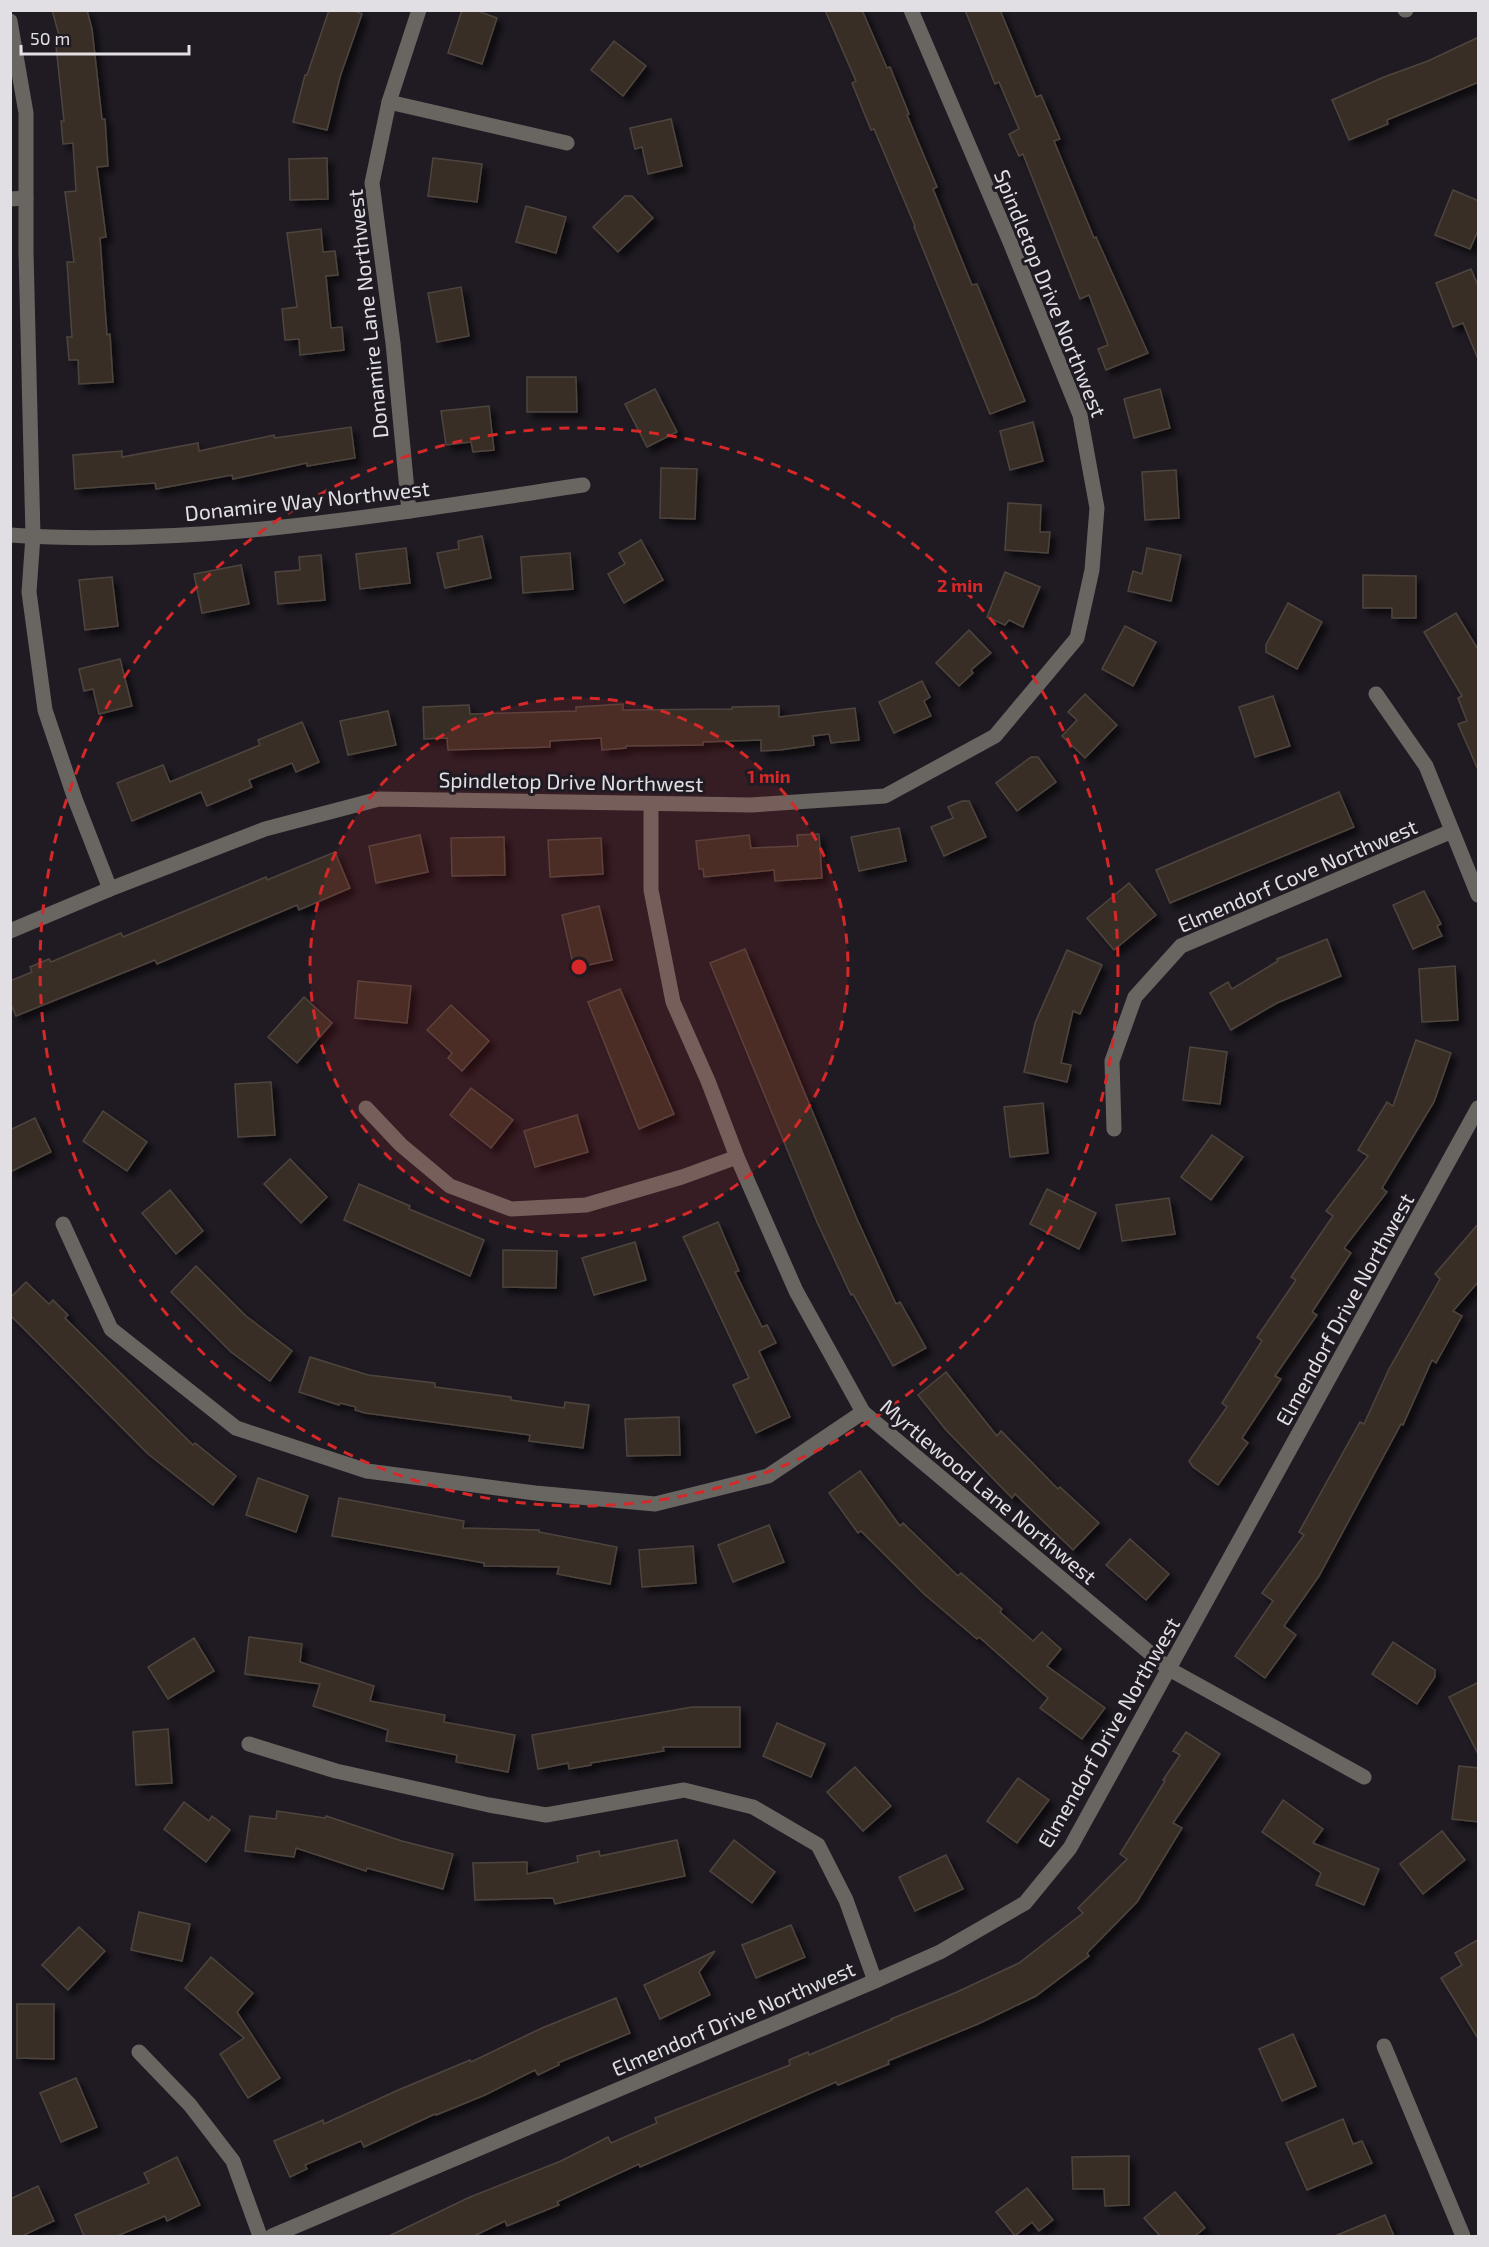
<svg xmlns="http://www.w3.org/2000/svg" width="1489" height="2247" font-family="'Exo 2',sans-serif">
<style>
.building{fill:#372e28;stroke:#4e453e;stroke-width:1.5;filter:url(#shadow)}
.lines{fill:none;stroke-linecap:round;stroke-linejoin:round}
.minor{stroke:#696662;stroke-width:15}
.ring{fill:none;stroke:#d62828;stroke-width:3;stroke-dasharray:10 8}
.labels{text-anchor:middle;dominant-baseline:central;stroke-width:6;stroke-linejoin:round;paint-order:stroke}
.street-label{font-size:21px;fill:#e1dee4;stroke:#201b23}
.centre{fill:#d62828;stroke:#201b23;stroke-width:3}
.ring-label{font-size:18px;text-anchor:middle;font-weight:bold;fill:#d62828;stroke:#201b23;stroke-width:6;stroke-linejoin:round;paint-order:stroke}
</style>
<defs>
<filter id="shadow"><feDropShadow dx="5.5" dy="5.5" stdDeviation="3" flood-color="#0009"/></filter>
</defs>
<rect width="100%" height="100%" fill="#201b23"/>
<g class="building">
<path d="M 52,10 L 87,10 L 92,29 L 102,119 L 105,119 L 108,166 L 97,167 L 106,237 L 100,238 L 107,335 L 110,334 L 113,382 L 79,384 L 78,360 L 69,360 L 67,337 L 72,337 L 67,262 L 74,262 L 65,192 L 76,191 L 73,143 L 63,144 L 61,121 L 64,121 L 56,46 L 62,46 Z"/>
<path d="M 329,10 L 353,10 L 362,14 L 340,77 L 327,130 L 293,122 L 305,75 L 307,75 Z"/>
<path d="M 462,10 L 475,10 L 497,18 L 482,64 L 448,53 Z"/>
<path d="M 825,10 L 862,10 L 887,68 L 890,67 L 909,114 L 907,115 L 937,187 L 933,189 L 972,285 L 977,284 L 1025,401 L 990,414 L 914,227 L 915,226 L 874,129 L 871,130 L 852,83 L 856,81 Z"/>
<path d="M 965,10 L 1000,10 L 1036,97 L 1041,95 L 1060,139 L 1054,141 L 1094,238 L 1096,237 L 1148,353 L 1106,370 L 1098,349 L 1108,345 L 1089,295 L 1080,299 L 1023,154 L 1019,156 L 1009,134 L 1019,129 L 999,82 L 995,84 Z"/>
<path d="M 1479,37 L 1479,82 L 1387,120 L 1388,124 L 1349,140 L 1332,100 L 1384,77 L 1428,61 Z"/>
<path d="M 614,41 L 646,66 L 623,96 L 591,70 Z"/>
<path d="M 671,119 L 682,166 L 648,174 L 642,147 L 635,149 L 630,128 Z"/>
<path d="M 327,158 L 328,199 L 290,200 L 289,159 Z"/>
<path d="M 433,158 L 482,164 L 477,202 L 428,196 Z"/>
<path d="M 1453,190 L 1479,201 L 1479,228 L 1470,249 L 1435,235 Z"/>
<path d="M 625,196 L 632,196 L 653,218 L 618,252 L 593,227 Z"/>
<path d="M 526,206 L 566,217 L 556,253 L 516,242 Z"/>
<path d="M 321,229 L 323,252 L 335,251 L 338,275 L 326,276 L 331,328 L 342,327 L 344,350 L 300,355 L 299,339 L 285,340 L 282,309 L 297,307 L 287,233 Z"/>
<path d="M 1471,269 L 1479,288 L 1478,359 L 1463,323 L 1453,327 L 1436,283 Z"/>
<path d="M 461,287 L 469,336 L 437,342 L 428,293 Z"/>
<path d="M 527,377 L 576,377 L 577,412 L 527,412 Z"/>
<path d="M 655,389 L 677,432 L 647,447 L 625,404 Z"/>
<path d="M 1160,389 L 1170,428 L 1134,438 L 1124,399 Z"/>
<path d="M 489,406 L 494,450 L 473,452 L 471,442 L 446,445 L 441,411 Z"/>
<path d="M 1033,422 L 1043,461 L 1010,470 L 1000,431 Z"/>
<path d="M 351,427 L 355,458 L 307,466 L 307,463 L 233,479 L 232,475 L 156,489 L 155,483 L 75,489 L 73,455 L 122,451 L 122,457 L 198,443 L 199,451 L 274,435 L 275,438 Z"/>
<path d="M 661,468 L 697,469 L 695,519 L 660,518 Z"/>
<path d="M 1176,470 L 1179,518 L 1145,520 L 1142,472 Z"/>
<path d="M 1008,503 L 1041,505 L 1040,532 L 1050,532 L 1048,553 L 1005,550 Z"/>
<path d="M 482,536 L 491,578 L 445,588 L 437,553 L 459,549 L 458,541 Z"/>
<path d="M 641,540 L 663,580 L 624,603 L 608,574 L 625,564 L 619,553 Z"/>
<path d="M 406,548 L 410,583 L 360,589 L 356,554 Z"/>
<path d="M 1147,548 L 1181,555 L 1171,601 L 1128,591 L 1133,571 L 1142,574 Z"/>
<path d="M 570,553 L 573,589 L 523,593 L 521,557 Z"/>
<path d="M 321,555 L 325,600 L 278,604 L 275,572 L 300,570 L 299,557 Z"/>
<path d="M 241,565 L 249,604 L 202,613 L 194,574 Z"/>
<path d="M 1005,572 L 1040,587 L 1023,627 L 1009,620 L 1005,625 L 987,617 Z"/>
<path d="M 1363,575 L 1416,576 L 1416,618 L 1392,618 L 1392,608 L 1363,608 Z"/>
<path d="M 112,577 L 118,626 L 85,630 L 79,580 Z"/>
<path d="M 1288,603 L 1322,622 L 1297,669 L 1266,652 L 1266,645 Z"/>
<path d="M 1456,613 L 1479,651 L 1479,772 L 1458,724 L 1467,721 L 1458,698 L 1462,696 L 1424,632 Z"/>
<path d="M 1125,626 L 1156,642 L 1133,686 L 1102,669 Z"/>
<path d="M 969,630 L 991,653 L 971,670 L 973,673 L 959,686 L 936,663 Z"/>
<path d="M 120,659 L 132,706 L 99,714 L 93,689 L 84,691 L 79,669 Z"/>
<path d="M 922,681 L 930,697 L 924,701 L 931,716 L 894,733 L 879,702 Z"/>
<path d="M 1085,694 L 1117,725 L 1085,758 L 1062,736 L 1077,720 L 1068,712 Z"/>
<path d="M 1273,696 L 1290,746 L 1255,757 L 1239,707 Z"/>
<path d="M 623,704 L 623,710 L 732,709 L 732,707 L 779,706 L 779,717 L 855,708 L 859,740 L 831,743 L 829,734 L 813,736 L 814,745 L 780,750 L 761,751 L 761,740 L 703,742 L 703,745 L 626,746 L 626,748 L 602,750 L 601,738 L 550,741 L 550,747 L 448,750 L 447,738 L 424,739 L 423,707 L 469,705 L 470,714 L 576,711 L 576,707 Z"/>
<path d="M 388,711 L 396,745 L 348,755 L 340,721 Z"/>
<path d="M 302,722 L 319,762 L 296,772 L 292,763 L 249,780 L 252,787 L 207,806 L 201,792 L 132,821 L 117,783 L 163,765 L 170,782 L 260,745 L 258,740 Z"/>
<path d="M 1031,757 L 1038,757 L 1056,782 L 1017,811 L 996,783 Z"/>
<path d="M 1339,792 L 1354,827 L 1170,903 L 1156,870 Z"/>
<path d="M 962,801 L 969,801 L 986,837 L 944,856 L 931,827 L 953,818 L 948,807 Z"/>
<path d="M 899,828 L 906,861 L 859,871 L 851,837 Z"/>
<path d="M 819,834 L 822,878 L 775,881 L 774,870 L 704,877 L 703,869 L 699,869 L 696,841 L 749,835 L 751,848 L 798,846 L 797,835 Z"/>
<path d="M 420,835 L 428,872 L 376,883 L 369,846 Z"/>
<path d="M 504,837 L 505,875 L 452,876 L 451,838 Z"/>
<path d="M 601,838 L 603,874 L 550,877 L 548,840 Z"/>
<path d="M 335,852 L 350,888 L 299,910 L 297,905 L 157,964 L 155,960 L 16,1016 L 10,1002 L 10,981 L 32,972 L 30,967 L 49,959 L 51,962 L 121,933 L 123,937 L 266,877 L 267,880 Z"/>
<path d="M 1129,883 L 1156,915 L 1114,950 L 1087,918 Z"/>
<path d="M 1424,891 L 1441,924 L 1437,926 L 1442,936 L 1413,949 L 1393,905 Z"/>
<path d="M 599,906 L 612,960 L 574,968 L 562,915 Z"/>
<path d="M 1327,939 L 1341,976 L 1277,1003 L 1231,1030 L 1210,993 L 1228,982 L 1232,989 L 1278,961 L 1277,959 Z"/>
<path d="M 745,949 L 857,1219 L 896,1304 L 900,1302 L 926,1348 L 893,1366 L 853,1294 L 851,1295 L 817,1222 L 710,963 Z"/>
<path d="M 1067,950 L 1102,965 L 1080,1014 L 1073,1011 L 1061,1063 L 1071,1065 L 1067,1082 L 1024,1072 L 1035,1023 Z"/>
<path d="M 1455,966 L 1458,1020 L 1422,1022 L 1419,969 Z"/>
<path d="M 358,981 L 411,986 L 407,1023 L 355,1018 Z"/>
<path d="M 620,989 L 674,1114 L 639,1129 L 588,1002 Z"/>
<path d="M 304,997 L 332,1023 L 297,1063 L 268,1037 Z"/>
<path d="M 451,1005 L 489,1041 L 462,1071 L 448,1058 L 452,1053 L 427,1030 Z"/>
<path d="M 1416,1040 L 1451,1053 L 1434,1102 L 1382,1188 L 1387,1192 L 1344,1248 L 1351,1253 L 1312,1312 L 1317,1315 L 1275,1376 L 1281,1379 L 1242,1438 L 1248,1443 L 1218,1485 L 1193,1467 L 1189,1461 L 1227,1407 L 1222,1403 L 1262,1341 L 1257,1337 L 1296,1280 L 1291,1277 L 1333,1216 L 1326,1211 L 1368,1156 L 1358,1150 L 1387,1102 L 1393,1106 Z"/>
<path d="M 1190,1047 L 1227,1052 L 1220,1104 L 1183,1100 Z"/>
<path d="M 271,1082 L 275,1135 L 238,1137 L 235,1084 Z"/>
<path d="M 471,1088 L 513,1120 L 491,1148 L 450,1115 Z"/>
<path d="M 1043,1103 L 1048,1153 L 1010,1157 L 1004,1107 Z"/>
<path d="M 103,1111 L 147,1142 L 127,1171 L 83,1141 Z"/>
<path d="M 577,1115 L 588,1152 L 535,1167 L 524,1131 Z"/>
<path d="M 35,1118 L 51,1152 L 10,1172 L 10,1130 Z"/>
<path d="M 1212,1135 L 1243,1157 L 1211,1200 L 1181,1177 Z"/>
<path d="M 290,1159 L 327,1197 L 301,1223 L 264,1184 Z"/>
<path d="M 359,1184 L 410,1206 L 409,1209 L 484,1240 L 470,1276 L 344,1220 Z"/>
<path d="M 1047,1189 L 1096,1213 L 1079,1249 L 1030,1224 Z"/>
<path d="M 170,1190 L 203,1231 L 176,1254 L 142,1213 Z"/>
<path d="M 1169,1198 L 1175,1234 L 1122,1241 L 1116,1205 Z"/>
<path d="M 718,1222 L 739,1271 L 735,1272 L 762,1327 L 767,1325 L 776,1343 L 759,1351 L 790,1417 L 756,1433 L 733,1385 L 749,1378 L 683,1237 Z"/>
<path d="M 1479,1223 L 1479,1281 L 1453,1311 L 1462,1316 L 1436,1363 L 1432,1360 L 1403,1425 L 1401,1424 L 1319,1576 L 1284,1626 L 1296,1635 L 1265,1678 L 1235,1656 L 1273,1601 L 1262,1593 L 1304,1535 L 1299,1532 L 1360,1422 L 1364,1424 L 1389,1369 L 1440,1279 L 1435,1274 Z"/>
<path d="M 635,1242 L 646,1280 L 594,1295 L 582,1258 Z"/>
<path d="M 503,1250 L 557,1251 L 556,1288 L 503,1287 Z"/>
<path d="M 196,1266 L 246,1316 L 292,1351 L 270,1381 L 231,1352 L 171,1292 Z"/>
<path d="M 26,1282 L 49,1304 L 53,1300 L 68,1315 L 65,1318 L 193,1445 L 195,1443 L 236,1476 L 213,1505 L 148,1454 L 10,1315 L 10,1298 Z"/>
<path d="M 310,1357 L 368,1375 L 435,1383 L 435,1387 L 511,1397 L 511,1400 L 564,1408 L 565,1402 L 589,1405 L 583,1448 L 529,1441 L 530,1435 L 365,1413 L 355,1410 L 356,1407 L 340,1403 L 339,1405 L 299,1392 Z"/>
<path d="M 946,1372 L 997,1436 L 1001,1431 L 1058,1489 L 1060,1487 L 1099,1523 L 1073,1550 L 1015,1494 L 1012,1498 L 946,1430 L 918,1395 Z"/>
<path d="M 679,1417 L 680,1455 L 627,1456 L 625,1419 Z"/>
<path d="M 860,1471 L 900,1526 L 903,1523 L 958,1576 L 961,1573 L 1002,1609 L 1000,1612 L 1033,1641 L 1042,1632 L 1061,1649 L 1047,1666 L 1105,1708 L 1082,1739 L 1040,1708 L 1048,1698 L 979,1637 L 977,1639 L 924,1594 L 861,1531 L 858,1533 L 829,1493 Z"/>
<path d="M 258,1478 L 308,1496 L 296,1532 L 246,1515 Z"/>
<path d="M 339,1498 L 464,1521 L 463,1528 L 539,1530 L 539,1532 L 617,1547 L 610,1584 L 557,1574 L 559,1567 L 484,1566 L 484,1563 L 332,1536 Z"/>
<path d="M 769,1525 L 784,1562 L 733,1582 L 718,1545 Z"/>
<path d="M 1130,1539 L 1169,1574 L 1146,1600 L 1106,1565 Z"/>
<path d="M 693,1546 L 696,1583 L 642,1587 L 639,1550 Z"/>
<path d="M 249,1637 L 302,1644 L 300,1662 L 374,1686 L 370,1701 L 445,1715 L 444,1722 L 515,1735 L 508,1772 L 456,1762 L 457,1755 L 386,1741 L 388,1730 L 313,1706 L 320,1684 L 245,1674 Z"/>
<path d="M 194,1638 L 214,1671 L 168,1699 L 148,1667 Z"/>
<path d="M 1393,1642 L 1435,1670 L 1435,1677 L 1417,1704 L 1372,1674 Z"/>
<path d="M 1479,1682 L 1479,1756 L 1449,1697 Z"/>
<path d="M 692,1707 L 740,1707 L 740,1747 L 663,1747 L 664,1751 L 591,1763 L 591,1765 L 569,1769 L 568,1763 L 538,1769 L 532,1735 Z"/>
<path d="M 777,1723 L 825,1744 L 811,1777 L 763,1756 Z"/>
<path d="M 168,1729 L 172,1783 L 136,1785 L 133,1732 Z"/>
<path d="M 1186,1732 L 1220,1754 L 1173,1823 L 1182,1828 L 1137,1902 L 1087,1953 L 1089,1956 L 1036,1996 L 978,2024 L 888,2061 L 889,2064 L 838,2085 L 836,2082 L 640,2167 L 639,2164 L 557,2202 L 559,2205 L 507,2226 L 505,2221 L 474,2236 L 389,2236 L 470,2197 L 561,2161 L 608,2137 L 611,2143 L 657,2123 L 655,2118 L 790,2065 L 789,2060 L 808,2052 L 809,2055 L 892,2020 L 891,2019 L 957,1992 L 1019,1963 L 1083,1913 L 1078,1908 L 1127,1859 L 1120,1854 L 1165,1781 L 1163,1780 L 1180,1755 L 1173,1751 Z"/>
<path d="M 1459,1766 L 1479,1768 L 1479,1822 L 1452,1819 Z"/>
<path d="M 855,1767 L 891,1806 L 863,1831 L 827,1792 Z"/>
<path d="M 1018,1778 L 1049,1800 L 1017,1843 L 987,1821 Z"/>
<path d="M 1283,1800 L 1323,1829 L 1313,1843 L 1379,1869 L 1364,1905 L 1316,1885 L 1321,1873 L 1262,1832 Z"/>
<path d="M 184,1802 L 209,1821 L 212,1816 L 230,1830 L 206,1862 L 164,1829 Z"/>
<path d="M 277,1811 L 325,1818 L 326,1816 L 402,1841 L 453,1854 L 443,1889 L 367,1868 L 366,1871 L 296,1848 L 294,1857 L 245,1851 L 250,1816 L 276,1819 Z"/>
<path d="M 1442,1831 L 1465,1860 L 1423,1894 L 1400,1864 Z"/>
<path d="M 677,1840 L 685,1876 L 555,1904 L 553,1898 L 475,1900 L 473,1863 L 527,1862 L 527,1874 L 578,1862 L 577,1856 L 599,1851 L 600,1856 Z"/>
<path d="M 734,1840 L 775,1872 L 752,1903 L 710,1871 Z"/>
<path d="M 946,1855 L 963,1889 L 915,1911 L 899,1877 Z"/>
<path d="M 139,1912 L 190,1924 L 182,1961 L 131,1950 Z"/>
<path d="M 791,1925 L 805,1957 L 756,1978 L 742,1945 Z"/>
<path d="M 79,1927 L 105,1951 L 68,1990 L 42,1965 Z"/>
<path d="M 1479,1939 L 1479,2040 L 1441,1978 L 1462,1965 L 1455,1953 Z"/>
<path d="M 715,1951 L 699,1972 L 710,1995 L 660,2019 L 644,1985 Z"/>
<path d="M 211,1957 L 253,1993 L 237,2012 L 280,2078 L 248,2098 L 220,2054 L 244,2038 L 185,1988 Z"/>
<path d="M 616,1998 L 630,2033 L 558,2063 L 559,2065 L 538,2075 L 535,2070 L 485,2095 L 436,2115 L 435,2114 L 364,2147 L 361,2141 L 305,2165 L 307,2169 L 290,2177 L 274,2141 L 323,2120 L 324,2124 L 396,2091 L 470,2060 L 471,2062 L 542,2028 Z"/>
<path d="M 17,2004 L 54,2004 L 54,2059 L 17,2058 Z"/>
<path d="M 1293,2034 L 1316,2086 L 1282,2101 L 1259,2049 Z"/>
<path d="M 76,2078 L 97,2127 L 61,2142 L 40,2093 Z"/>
<path d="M 1343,2119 L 1353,2144 L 1362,2141 L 1372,2163 L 1307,2190 L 1286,2143 Z"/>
<path d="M 1129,2156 L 1129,2205 L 1105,2206 L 1104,2189 L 1073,2189 L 1072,2157 Z"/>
<path d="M 177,2157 L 200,2205 L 167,2221 L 165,2216 L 117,2236 L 84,2236 L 75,2215 L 149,2183 L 144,2173 Z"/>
<path d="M 38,2186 L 54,2221 L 22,2236 L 10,2236 L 10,2199 Z"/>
<path d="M 1027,2188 L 1053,2220 L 1039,2231 L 1032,2222 L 1015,2236 L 996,2212 Z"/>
<path d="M 1175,2192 L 1205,2228 L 1195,2236 L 1160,2236 L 1144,2218 Z"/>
<path d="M 1385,2215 L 1394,2236 L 1335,2236 Z"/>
</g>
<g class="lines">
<g class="minor">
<path d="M 1405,10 L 1406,10"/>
<path d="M 10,21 L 26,113 L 26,252 L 33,536 L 29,592 L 45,710 L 75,799 L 110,889"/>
<path d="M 389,102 L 567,143"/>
<path d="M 10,199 L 26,198"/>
<path d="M 409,511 L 393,343 L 372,183 L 389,102 L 419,10"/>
<path d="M 10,535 C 201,548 395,513 583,485"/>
<path d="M 1376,694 L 1426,766 L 1478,895"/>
<path d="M 651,804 L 651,890 L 673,1002 L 708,1081 L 737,1157 L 796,1291 L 863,1412 L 1169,1669 L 1364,1777"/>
<path d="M 10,931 L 110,889 L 265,829 L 379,799 L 751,805 L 885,796 L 995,736 L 1077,638 L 1092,570 L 1097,508 L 1080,415 L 1010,242 L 911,10"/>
<path d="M 366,1108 L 401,1145 L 450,1186 L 511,1209 L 586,1205 L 682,1177 L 737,1157"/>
<path d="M 1114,1129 L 1112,1061 L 1135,997 L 1181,946 L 1452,831"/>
<path d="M 63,1224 L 111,1329 L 236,1428 L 367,1471 L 535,1493 L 655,1504 L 768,1476 L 863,1412"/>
<path d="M 249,1744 L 336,1771 L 489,1805 L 546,1815 L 684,1790 L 753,1807 L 818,1845 L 846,1900 L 875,1981"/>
<path d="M 1384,2046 L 1463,2236"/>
<path d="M 139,2052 L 190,2105 L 233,2161 L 260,2236"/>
<path d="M 272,2236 L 875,1981 L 940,1952 L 1025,1903 L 1070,1848 L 1478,1108"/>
</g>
</g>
<circle cx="579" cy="967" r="269" fill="#d62828" fill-opacity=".12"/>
<g class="ring">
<circle cx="579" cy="967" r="269"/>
<circle cx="579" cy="967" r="539"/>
</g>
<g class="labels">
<g class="street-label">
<text transform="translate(1051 293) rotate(68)">Spindletop Drive Northwest</text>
<text transform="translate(367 314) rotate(-96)">Donamire Lane Northwest</text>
<text transform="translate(307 500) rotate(-6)">Donamire Way Northwest</text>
<text transform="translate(571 781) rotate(1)">Spindletop Drive Northwest</text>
<text transform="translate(1297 875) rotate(-23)">Elmendorf Cove Northwest</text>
<text transform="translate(1344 1309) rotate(-61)">Elmendorf Drive Northwest</text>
<text transform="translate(989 1491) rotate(40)">Myrtlewood Lane Northwest</text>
<text transform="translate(1108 1732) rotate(-60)">Elmendorf Drive Northwest</text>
<text transform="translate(733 2018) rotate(-23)">Elmendorf Drive Northwest</text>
</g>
</g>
<circle cx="579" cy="967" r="9" class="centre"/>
<g class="ring-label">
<text x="960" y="592">2 min</text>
<text x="769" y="783">1 min</text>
</g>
<rect width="1489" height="2247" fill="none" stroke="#e1dee4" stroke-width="24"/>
<path d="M21 45v9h168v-9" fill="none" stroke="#e1dee4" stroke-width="3"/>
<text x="30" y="45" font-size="18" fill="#e1dee4" stroke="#201b23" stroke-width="4.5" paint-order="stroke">50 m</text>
</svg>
